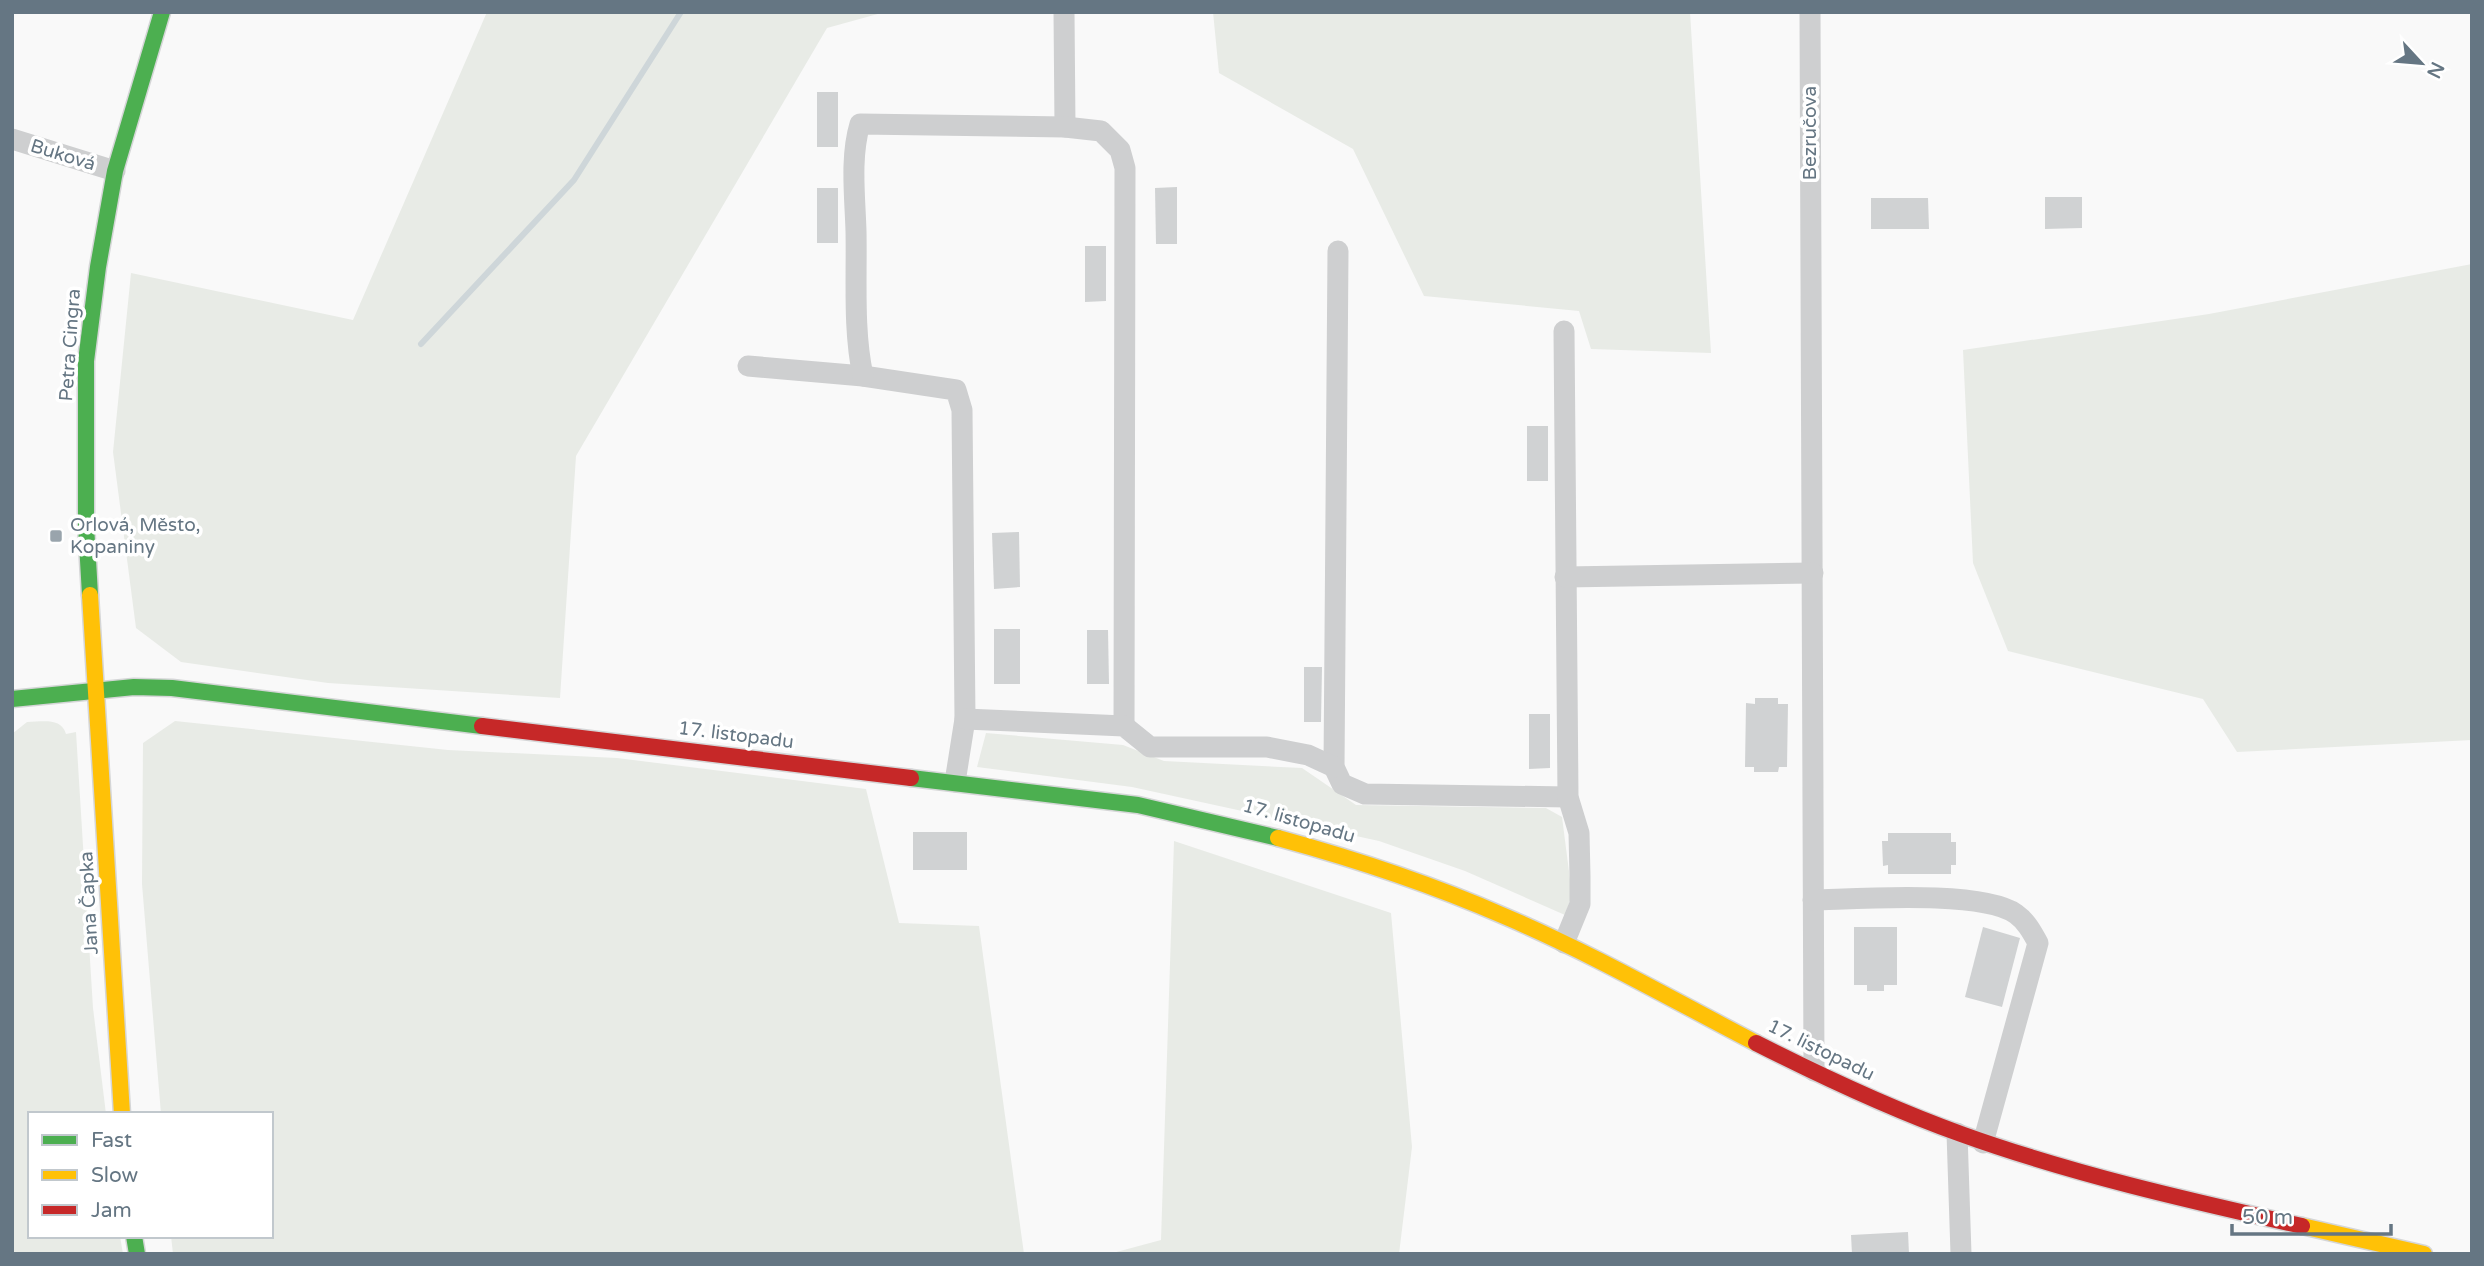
<svg xmlns="http://www.w3.org/2000/svg" width="2484" height="1266" font-family="'Varela Round',sans-serif">
<style>
.green{fill:#e8ebe6}
.lines{fill:none;stroke-linecap:round;stroke-linejoin:round}
.stream{stroke:#ced6d9;stroke-width:6}
.building{fill:#d0d2d3}
.fast-casing{stroke:#d5d6d7;stroke-width:19}
.slow-casing{stroke:#d5d6d7;stroke-width:19}
.jam-casing{stroke:#d5d6d7;stroke-width:19}
.street{stroke:#cecfd0;stroke-width:21}
.fast{stroke:#4caf50;stroke-width:16}
.slow{stroke:#ffc107;stroke-width:16}
.jam{stroke:#c62828;stroke-width:16}
.poi-dot{fill:#99a4ac;stroke:#fff;stroke-width:2.5}
.labels{text-anchor:middle;dominant-baseline:central;stroke-width:7;stroke-linejoin:round;paint-order:stroke}
.street-label{font-size:19px;fill:#657683;stroke:#fff}
.poi-label{font-size:19px;fill:#657683;stroke:#fff;text-anchor:start}
</style>
<rect width="100%" height="100%" fill="#f9f9f9"/>
<g class="green">
<path d="M 487,12 L 885,12 L 827,28 L 576,456 L 560,698 L 328,683 L 181,662 L 136,628 L 113,452 L 131,273 L 353,320 Z"/>
<path d="M 1213,12 L 1690,12 L 1711,353 L 1591,349 L 1579,311 L 1424,296 L 1353,149 L 1219,73 Z"/>
<path d="M 2472,264 L 2472,740 L 2237,752 L 2203,699 L 2008,651 L 1973,563 L 1963,350 L 2209,314 Z"/>
<path d="M 175,721 L 448,750 L 617,758 L 866,789 L 899,923 L 979,926 L 1024,1254 L 173,1254 L 171,1236 L 271,1236 L 271,1114 L 161,1114 L 142,884 L 143,743 Z"/>
<path d="M 27,722 C 42,722 61,717 66,734 L 76,732 L 93,1008 L 106,1114 L 30,1114 L 30,1236 L 120,1236 L 123,1254 L 12,1254 L 12,734 Z"/>
<path d="M 986,733 L 1123,745 L 1164,761 L 1302,768 L 1356,805 L 1546,808 L 1562,817 L 1572,895 L 1565,915 L 1465,871 L 1379,841 L 1132,787 L 977,767 Z"/>
<path d="M 1174,841 L 1391,913 L 1412,1147 L 1399,1254 L 1109,1254 L 1161,1240 Z"/>
</g>
<g class="lines">
<path class="stream" d="M 421,344 L 574,180 L 681,12"/>
</g>
<g class="building">
<rect x="817" y="92" width="21" height="55"/>
<path d="M 1177,187 L 1177,244 L 1156,244 L 1155,188 Z"/>
<rect x="817" y="188" width="21" height="55"/>
<path d="M 2045,197 L 2082,197 L 2082,228 L 2045,229 Z"/>
<path d="M 1871,198 L 1928,198 L 1929,229 L 1871,229 Z"/>
<path d="M 1085,246 L 1106,246 L 1106,301 L 1085,302 Z"/>
<rect x="1527" y="426" width="21" height="55"/>
<path d="M 1019,532 L 1020,587 L 994,589 L 992,533 Z"/>
<rect x="994" y="629" width="26" height="55"/>
<path d="M 1087,630 L 1108,630 L 1109,684 L 1087,684 Z"/>
<path d="M 1304,667 L 1322,667 L 1321,722 L 1304,722 Z"/>
<path d="M 1755,698 L 1778,698 L 1778,704 L 1788,704 L 1787,767 L 1779,767 L 1778,772 L 1754,772 L 1754,767 L 1745,767 L 1746,703 L 1755,704 Z"/>
<path d="M 1529,714 L 1550,714 L 1550,768 L 1529,769 Z"/>
<rect x="913" y="832" width="54" height="38"/>
<path d="M 1888,833 L 1951,833 L 1951,842 L 1956,842 L 1956,865 L 1951,865 L 1951,874 L 1888,874 L 1888,865 L 1883,866 L 1882,841 L 1888,841 Z"/>
<path d="M 1854,927 L 1897,927 L 1897,985 L 1884,985 L 1884,991 L 1867,991 L 1867,985 L 1854,985 Z"/>
<path d="M 1983,927 L 2020,938 L 2002,1007 L 1965,997 Z"/>
<path d="M 1908,1232 L 1909,1254 L 1852,1254 L 1851,1235 Z"/>
</g>
<g class="lines">
<g class="fast-casing">
<g id="fast">
<path d="M 90,595 L 86,525 L 86,361 L 98,267 L 115,171 L 162,12"/>
<path d="M 12,699 L 134,687 L 172,688 L 482,726"/>
<path d="M 911,778 L 1138,805 L 1278,838"/>
<path d="M 134,1236 L 137,1254"/>
</g>
</g>
<g class="slow-casing">
<g id="slow">
<path d="M 90,595 L 122,1114"/>
<path d="M 1278,838 C 1355,859 1431,884 1504,916 C 1591,953 1673,1000 1756,1043"/>
<path d="M 2302,1226 L 2424,1254"/>
</g>
</g>
<g class="jam-casing">
<g id="jam">
<path d="M 482,726 L 911,778"/>
<path d="M 1756,1043 C 1823,1077 1891,1109 1961,1134 C 2072,1174 2187,1200 2302,1226"/>
</g>
</g>
<g class="street">
<path d="M 1064,12 L 1065,127"/>
<path d="M 1810,12 L 1814,1071"/>
<path d="M 12,139 L 115,171"/>
<path d="M 1338,251 L 1334,767 L 1342,784 L 1365,794 L 1568,797"/>
<path d="M 1564,331 L 1568,797 L 1579,833 L 1580,876 L 1580,904 L 1564,943"/>
<path d="M 748,366 L 863,376 L 956,390 L 962,410 L 965,719 L 955,782"/>
<path d="M 863,376 C 853,329 857,279 856,231 C 855,197 850,157 860,124 L 1065,127 L 1101,131 L 1120,150 L 1125,168 L 1124,726"/>
<path d="M 1565,577 L 1813,573"/>
<path d="M 965,719 L 1124,726 L 1150,747 L 1267,747 L 1308,755 L 1334,767"/>
<path d="M 1813,900 C 1858,899 1982,890 2016,914 C 2026,921 2032,932 2038,943 L 1983,1143"/>
<path d="M 1957,1133 L 1961,1254"/>
</g>
<use href="#fast" class="fast"/>
<use href="#slow" class="slow"/>
<use href="#jam" class="jam"/>
</g>
<rect class="poi-dot" x="49" y="529" width="14" height="14" rx="3.5"/>
<g class="labels">
<g class="street-label">
<text transform="translate(1810 133) rotate(-90)">Bezručova</text>
<text transform="translate(63 155) rotate(17)">Buková</text>
<text transform="translate(70 345) rotate(-86)">Petra Cingra</text>
<text transform="translate(736 735) rotate(7)">17. listopadu</text>
<text transform="translate(1299 821) rotate(16)">17. listopadu</text>
<text transform="translate(89 903) rotate(-93)">Jana Čapka</text>
<text transform="translate(1821 1050) rotate(26)">17. listopadu</text>
</g>
<g class="poi-label">
<text x="70" y="525">Orlová, Město,<tspan x="70" dy="22">Kopaniny</tspan></text>
</g>
</g>
<rect width="2484" height="1266" fill="none" stroke="#657683" stroke-width="28"/>
<rect x="28" y="1112" width="245" height="126" fill="#ffffff" stroke="#c1c8cd" stroke-width="2"/>
<rect x="42" y="1135" width="35" height="10" fill="#4caf50" stroke="#c1c8cd" stroke-width="2"/>
<text x="91" y="1147" font-size="21" fill="#657683">Fast</text>
<rect x="42" y="1170" width="35" height="10" fill="#ffc107" stroke="#c1c8cd" stroke-width="2"/>
<text x="91" y="1182" font-size="21" fill="#657683">Slow</text>
<rect x="42" y="1205" width="35" height="10" fill="#c62828" stroke="#c1c8cd" stroke-width="2"/>
<text x="91" y="1217" font-size="21" fill="#657683">Jam</text>
<g transform="translate(2421 63) rotate(116)" stroke="#ffffff" stroke-width="5" paint-order="stroke">
<path d="M0-5L12 26L0 18L-12 26Z" fill="#657683"/>
<text y="-10" font-size="19" font-weight="bold" text-anchor="middle" fill="#657683">N</text>
</g>
<path d="M2232 1224v10h159v-10" fill="none" stroke="#657683" stroke-width="3.5"/>
<text x="2242" y="1224" font-size="21" fill="#657683" stroke="#ffffff" stroke-width="5" paint-order="stroke">50 m</text>
</svg>
